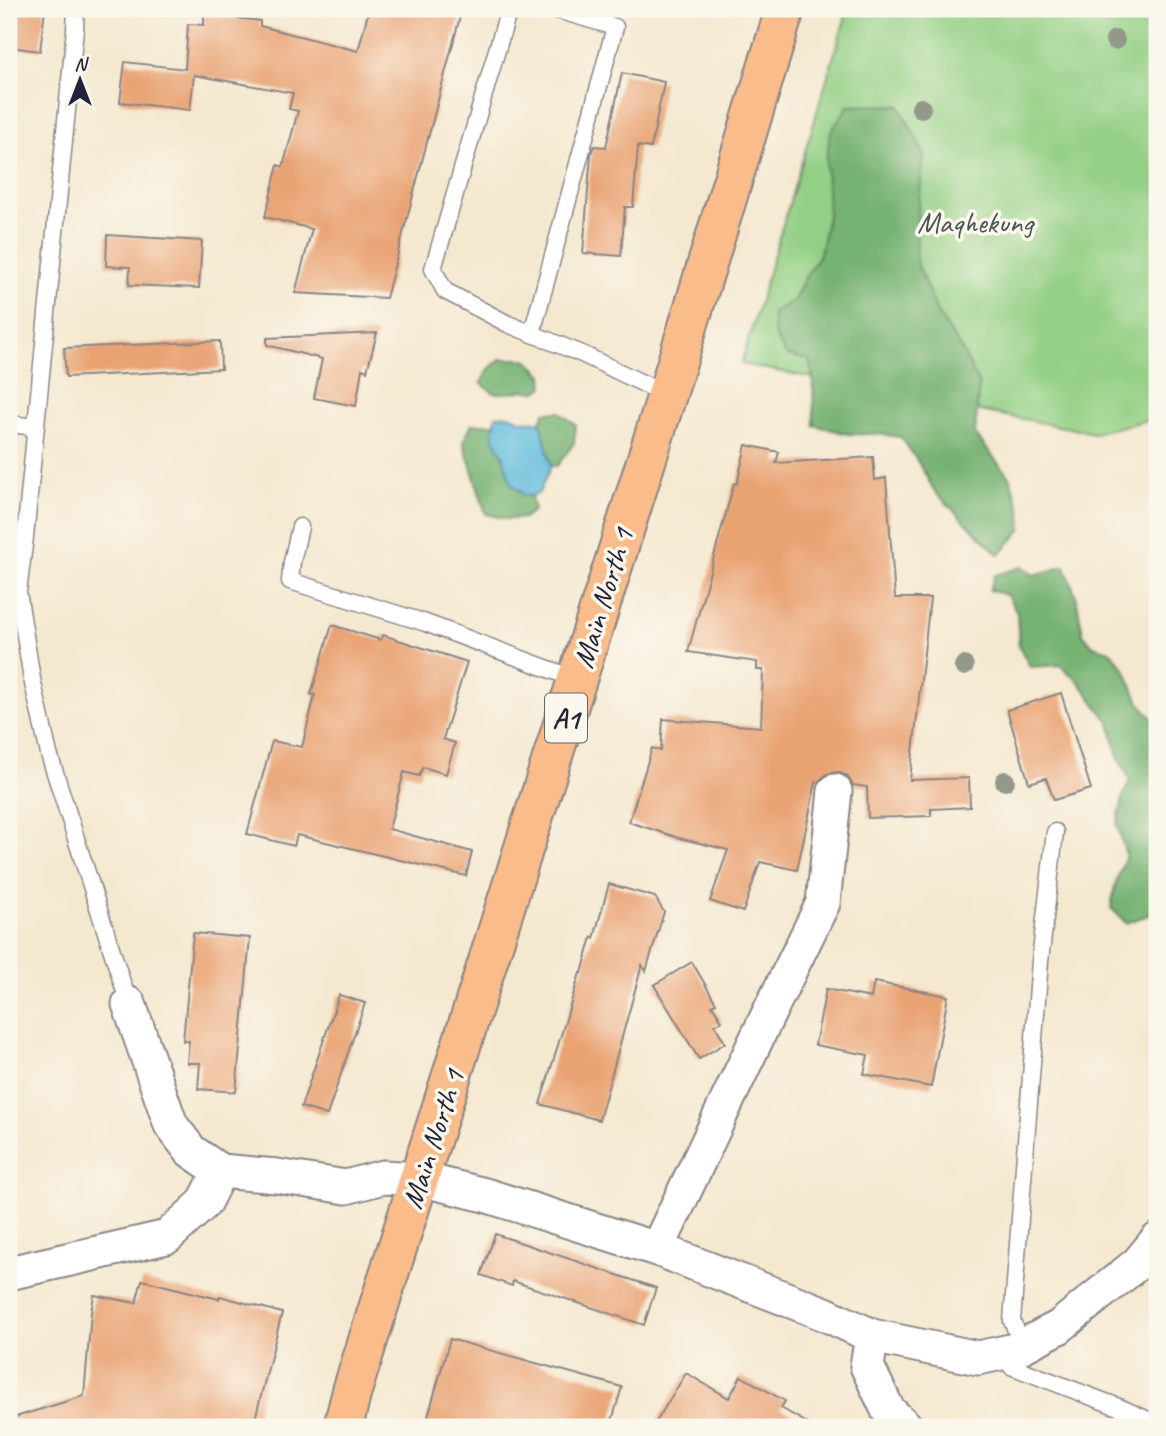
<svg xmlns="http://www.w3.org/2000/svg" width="1166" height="1436" font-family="Caveat,sans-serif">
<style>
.green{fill:#93cf84;stroke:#5a7860;stroke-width:2}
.forest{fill:#76b272;stroke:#4c6a56;stroke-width:2}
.water{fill:#5fbbdd;stroke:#406e8c;stroke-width:2}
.building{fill:#e9a373}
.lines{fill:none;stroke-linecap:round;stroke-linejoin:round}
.service-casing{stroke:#8b8585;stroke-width:19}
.minor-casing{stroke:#8b8585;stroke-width:37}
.primary-casing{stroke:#8b8585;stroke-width:42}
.service{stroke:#fff;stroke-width:16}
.minor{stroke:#fff;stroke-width:33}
.primary{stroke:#f9bc8a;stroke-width:38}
.tree{fill:#93988a}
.labels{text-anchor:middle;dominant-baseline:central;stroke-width:7;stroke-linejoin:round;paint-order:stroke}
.shield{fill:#fbf7ec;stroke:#636270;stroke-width:2}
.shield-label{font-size:28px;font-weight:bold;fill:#22223b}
.park-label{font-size:30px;fill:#445651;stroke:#fbf7ec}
.street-label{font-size:30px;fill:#22223b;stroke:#fbf7ec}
</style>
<rect width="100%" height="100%" fill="#fbf7ec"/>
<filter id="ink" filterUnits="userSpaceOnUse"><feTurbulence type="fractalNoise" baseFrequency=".0143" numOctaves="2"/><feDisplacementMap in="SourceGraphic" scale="14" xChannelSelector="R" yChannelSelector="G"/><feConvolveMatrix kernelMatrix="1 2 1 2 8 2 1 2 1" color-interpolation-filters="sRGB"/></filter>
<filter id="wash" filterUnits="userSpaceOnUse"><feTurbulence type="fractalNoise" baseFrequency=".00686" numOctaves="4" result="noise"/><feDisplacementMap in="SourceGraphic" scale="28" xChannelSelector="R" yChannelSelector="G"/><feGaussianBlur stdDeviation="1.57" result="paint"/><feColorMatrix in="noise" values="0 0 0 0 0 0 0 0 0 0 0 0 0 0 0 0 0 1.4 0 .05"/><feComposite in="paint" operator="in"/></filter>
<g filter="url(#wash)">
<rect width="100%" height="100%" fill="#f4e8cf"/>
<path class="green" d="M 848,9 L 1157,9 L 1157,418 L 1094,433 L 741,364 Z"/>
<g class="forest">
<path d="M 899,105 L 924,154 L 918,213 L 916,260 L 937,312 L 963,352 L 979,384 L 975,434 L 1010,478 L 1021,511 L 1022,529 L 999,555 L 935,492 L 918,462 L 901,437 L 878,434 L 848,434 L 814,425 L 813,378 L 809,360 L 786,355 L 774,334 L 773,313 L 794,300 L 806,276 L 820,254 L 828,214 L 826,162 L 830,133 L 848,106 Z"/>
<path d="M 500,359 L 526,359 L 543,375 L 544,387 L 535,392 L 523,390 L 511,393 L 494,393 L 481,383 L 487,371 Z"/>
<path d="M 545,412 L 559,412 L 576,425 L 574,443 L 557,466 L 551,466 L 540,422 Z"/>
<path d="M 472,424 L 495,424 L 493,436 L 503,455 L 511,483 L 525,496 L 531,496 L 534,510 L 524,518 L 507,519 L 486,514 L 463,441 Z"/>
<path d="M 1065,566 L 1076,596 L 1083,634 L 1093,646 L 1110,651 L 1125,669 L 1139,702 L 1157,723 L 1157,891 L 1151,914 L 1126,923 L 1111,908 L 1115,885 L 1126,855 L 1117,824 L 1123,797 L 1130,779 L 1118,757 L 1110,723 L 1078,681 L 1060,665 L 1030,667 L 1019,646 L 1017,613 L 1007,595 L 989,590 L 995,575 L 1022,567 L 1034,575 Z"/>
</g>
<path class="water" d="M 510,415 L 520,420 L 540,422 L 542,427 L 551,466 L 539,493 L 531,496 L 525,496 L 511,483 L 503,455 L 493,436 L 496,416 Z"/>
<g id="blocks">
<g class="building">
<path d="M 9,9 L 45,9 L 40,51 L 9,47 Z"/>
<path d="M 369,9 L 462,9 L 386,298 L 295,293 L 312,229 L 265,217 L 278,165 L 283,167 L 298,111 L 289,109 L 293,93 L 194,75 L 190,110 L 120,102 L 125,62 L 185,69 L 188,24 L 204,25 L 204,14 L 260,21 L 260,26 L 358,51 Z"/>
<path d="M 622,73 L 664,82 L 651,148 L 638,146 L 633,207 L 625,207 L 621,256 L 583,253 L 591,154 L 594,146 L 606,147 Z"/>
<path d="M 107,235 L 202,241 L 199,288 L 129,285 L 130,267 L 106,266 Z"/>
<path d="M 377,333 L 367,371 L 362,369 L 356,406 L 314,398 L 322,359 L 267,345 L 267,338 Z"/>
<path d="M 220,341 L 221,369 L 66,377 L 64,348 Z"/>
<path d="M 746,445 L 779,452 L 776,463 L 873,457 L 875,480 L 886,478 L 895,598 L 930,598 L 910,780 L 969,778 L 970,807 L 931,809 L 931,816 L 868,818 L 867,787 L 853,785 L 847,776 L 838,772 L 827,774 L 818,782 L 816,782 L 797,870 L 760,862 L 743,912 L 710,901 L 728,850 L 679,838 L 629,822 L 652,748 L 661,751 L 663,719 L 761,727 L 763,670 L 757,670 L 757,662 L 688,652 L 734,483 L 737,484 Z"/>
<path d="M 332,625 L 381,640 L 383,635 L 467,662 L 443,739 L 455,743 L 446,774 L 423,767 L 419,776 L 404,772 L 389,829 L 472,852 L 466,876 L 297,835 L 294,846 L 247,834 L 272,741 L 302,747 L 315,695 L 311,694 Z"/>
<path d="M 1061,693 L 1091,789 L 1054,800 L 1046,778 L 1029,783 L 1007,710 Z"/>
<path d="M 609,884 L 655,897 L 664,912 L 646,971 L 642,965 L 599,1120 L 540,1104 L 580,973 L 582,973 L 592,937 L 594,938 Z"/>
<path d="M 193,933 L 250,938 L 236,1092 L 198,1089 L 200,1063 L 187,1063 L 189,1041 L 183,1041 Z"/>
<path d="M 692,962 L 716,1003 L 712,1005 L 722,1021 L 715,1025 L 725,1043 L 699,1059 L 654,985 Z"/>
<path d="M 874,982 L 948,996 L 931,1087 L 864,1074 L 868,1055 L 815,1045 L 826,989 L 871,998 Z"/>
<path d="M 339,995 L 365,1003 L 327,1115 L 301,1107 Z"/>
<path d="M 495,1234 L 656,1288 L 644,1325 L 513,1281 L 512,1286 L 481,1275 Z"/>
<path d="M 142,1280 L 219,1299 L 220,1296 L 282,1313 L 253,1427 L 162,1427 L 125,1423 L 125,1427 L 9,1427 L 9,1419 L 84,1396 L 91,1313 L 94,1295 L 136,1303 Z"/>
<path d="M 450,1339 L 622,1387 L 610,1427 L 425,1427 Z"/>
<path d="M 686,1373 L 729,1398 L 741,1376 L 785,1401 L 781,1408 L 814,1427 L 653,1427 Z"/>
</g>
</g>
</g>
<g filter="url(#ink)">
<use href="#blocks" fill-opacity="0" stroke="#8b8585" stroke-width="2"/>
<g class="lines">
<g class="service-casing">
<g id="service">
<path d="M 76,9 L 75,29 L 25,537 L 18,592 L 32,679 L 49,754 L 129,1004"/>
<path d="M 509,9 L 433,269 L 445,291 L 508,324 L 582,354 L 667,395"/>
<path d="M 532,333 L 615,27 L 554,9"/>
<path d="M 9,424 L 36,427"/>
<path d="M 300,527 L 292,562 L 290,581 L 423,622 L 578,680"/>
<path d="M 1138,1263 L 1157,1274"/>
<path d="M 1023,1346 L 1012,1321 L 1040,961 L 1055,832"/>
<path d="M 1006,1352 L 1011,1366 L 1121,1408 L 1157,1424"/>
</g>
</g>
<g class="minor-casing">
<g id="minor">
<path d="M 129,1004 L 171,1125 L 191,1151 L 220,1171"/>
<path d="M 657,1249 L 766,1019 L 823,903 L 835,791"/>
<path d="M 9,1273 L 167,1237 L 204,1203 L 220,1171 L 277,1176 L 346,1187 L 383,1177 L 420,1179 L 485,1195 L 657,1249 L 825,1314 L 872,1336 L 978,1358 L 1015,1350 L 1059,1327 L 1138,1263 L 1157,1240"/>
<path d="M 872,1336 L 867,1366 L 888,1410 L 906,1427"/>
</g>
</g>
<g class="primary-casing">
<path id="primary" d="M 343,1427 L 352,1391 L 667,395 L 785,9"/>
</g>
<use href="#service" class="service"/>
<use href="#minor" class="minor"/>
<use href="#primary" class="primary"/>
</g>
<g class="tree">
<circle cx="1115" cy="40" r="10"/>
<circle cx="921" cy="108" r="10"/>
<circle cx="964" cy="666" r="10"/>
<circle cx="1005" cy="781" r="10"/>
</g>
</g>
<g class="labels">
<rect class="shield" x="545" y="693.5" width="42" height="49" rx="5"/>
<g class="shield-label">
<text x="566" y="718">A1</text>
</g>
<g class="park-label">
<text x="975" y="222">Maqhekung</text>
</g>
<g class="street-label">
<text transform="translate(603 598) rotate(-73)">Main North 1</text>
<text transform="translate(433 1139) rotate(-72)">Main North 1</text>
</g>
</g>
<rect width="1166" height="1436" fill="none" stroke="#fbf7ec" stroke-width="35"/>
<g transform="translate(80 80)" stroke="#fbf7ec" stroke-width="5" paint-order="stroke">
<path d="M0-5L12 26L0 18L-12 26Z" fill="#22223b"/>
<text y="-10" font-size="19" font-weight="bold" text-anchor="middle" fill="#22223b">N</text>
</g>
</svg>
